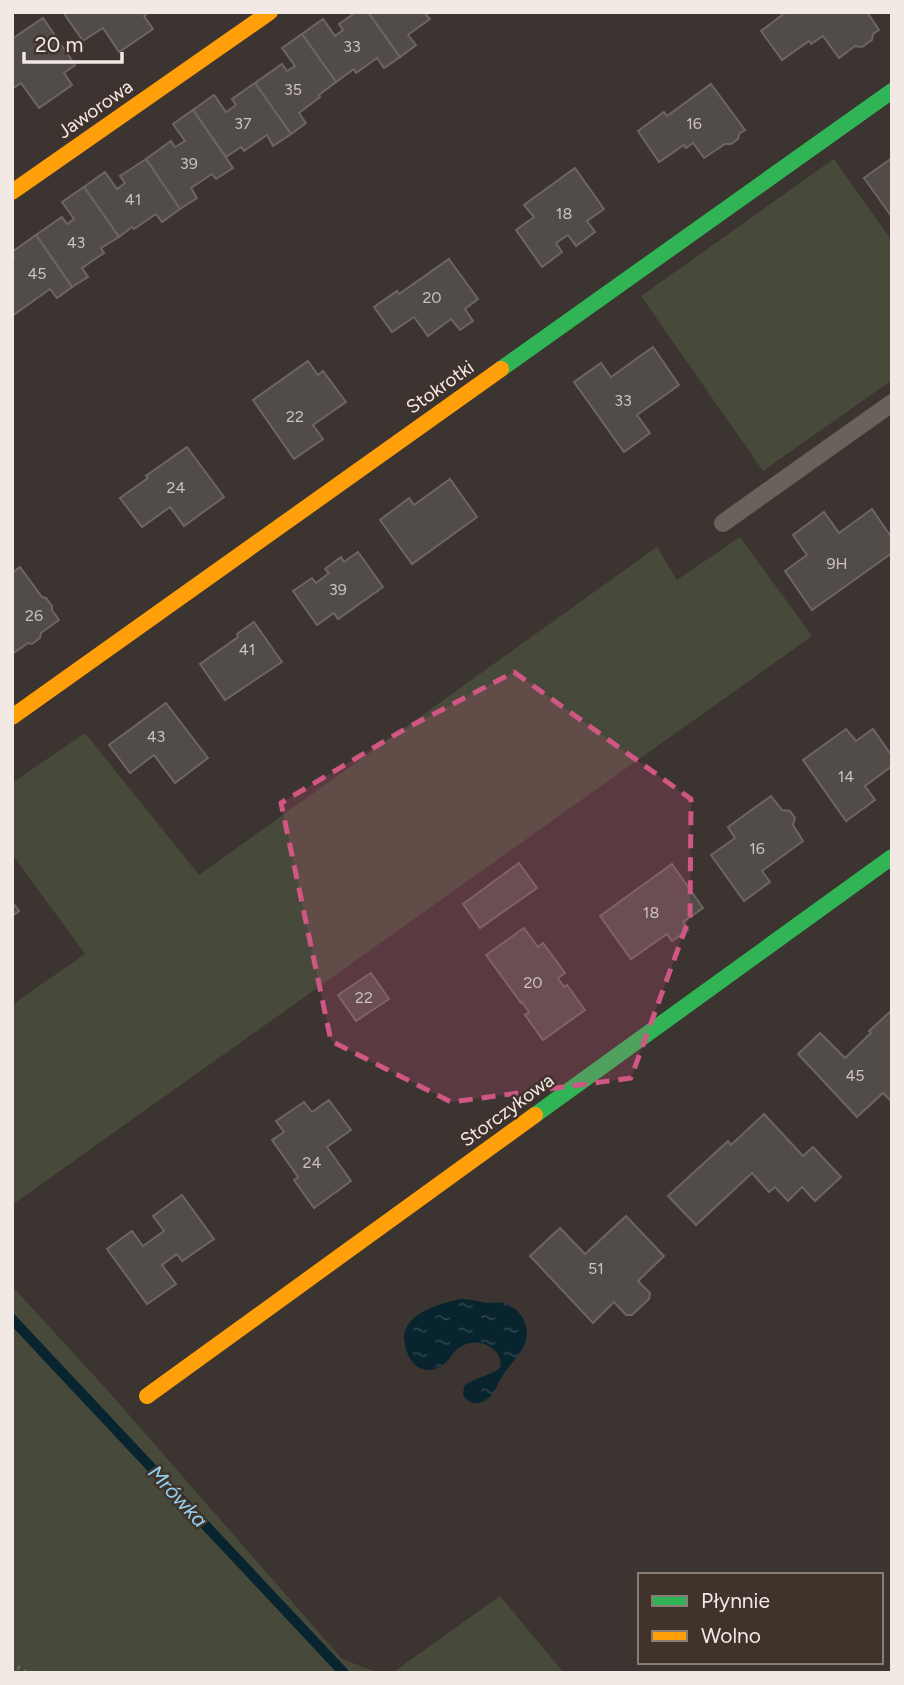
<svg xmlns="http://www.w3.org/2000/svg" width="904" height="1685" font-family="Figtree,sans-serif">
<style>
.green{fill:#474a3a}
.water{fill:url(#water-ripples)}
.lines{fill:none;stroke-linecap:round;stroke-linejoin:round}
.stream{stroke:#07242f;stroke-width:10}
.building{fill:#524c49;stroke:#6c6562;stroke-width:2}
.path{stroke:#736c67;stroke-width:4.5;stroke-dasharray:2 5;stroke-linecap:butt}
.lane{stroke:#6b615b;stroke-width:18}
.fast{stroke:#30b455;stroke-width:16}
.slow{stroke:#ff9f0a;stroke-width:16}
.marked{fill:#d05784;fill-opacity:0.2;stroke:#d05784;stroke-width:5;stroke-dasharray:14 9;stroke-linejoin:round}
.labels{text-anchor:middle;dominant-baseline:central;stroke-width:5;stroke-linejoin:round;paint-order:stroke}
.number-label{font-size:16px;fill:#cac2be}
.street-label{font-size:19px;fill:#f2e9e5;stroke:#40332c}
.water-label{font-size:21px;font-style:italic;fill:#92cfed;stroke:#40332c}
</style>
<defs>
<pattern id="water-ripples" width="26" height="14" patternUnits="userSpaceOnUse" patternTransform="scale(1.75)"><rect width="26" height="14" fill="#07242f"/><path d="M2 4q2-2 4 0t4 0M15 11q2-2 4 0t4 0" fill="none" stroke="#2c444d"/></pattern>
</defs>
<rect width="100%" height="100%" fill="#3c3430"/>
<g class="green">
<path d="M 834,159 L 892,241 L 892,380 L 763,471 L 641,296 Z"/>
<path d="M 740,537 L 812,636 L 12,1205 L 12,1005 L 85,954 L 12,854 L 12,783 L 85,733 L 199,875 L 657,547 L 677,580 Z"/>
<path d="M 12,1286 L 109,1392 L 342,1659 L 379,1673 L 12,1673 Z"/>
<path d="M 500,1596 L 564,1673 L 392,1673 Z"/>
</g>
<path class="water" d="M 460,1299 C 469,1299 477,1301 487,1303 C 492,1303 498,1302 503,1303 C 519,1306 530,1325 526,1340 C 523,1352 512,1362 505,1372 C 497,1383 493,1402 477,1403 C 470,1404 467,1400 463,1395 L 464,1386 C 475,1377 490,1376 500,1368 C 502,1360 499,1354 493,1349 C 482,1339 465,1341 455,1351 C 451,1356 449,1360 444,1364 C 425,1378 410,1366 405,1346 C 397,1315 438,1304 460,1299 Z"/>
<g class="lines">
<path class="stream" d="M 12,1319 L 344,1673"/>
</g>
<g class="building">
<path d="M 68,12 L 150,12 L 144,16 L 153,29 L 119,52 L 103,28 L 83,41 L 65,15 Z"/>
<path d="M 356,12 L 368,12 L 400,57 L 384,68 L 377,58 L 356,73 L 354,69 L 336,82 L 302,34 L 323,19 L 335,36 L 343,30 L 339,24 Z"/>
<path d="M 368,12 L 430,12 L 426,15 L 430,19 L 408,35 L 416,45 L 400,57 Z"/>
<path d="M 786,12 L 867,12 L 879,30 L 873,34 L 872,40 L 862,47 L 855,46 L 839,58 L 823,36 L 811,44 L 809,41 L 782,60 L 761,31 Z"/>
<path d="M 43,18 L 75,65 L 64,73 L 72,85 L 39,108 L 21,83 L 12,89 L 12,39 Z"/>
<path d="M 302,34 L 336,82 L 319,95 L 320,97 L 299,113 L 306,123 L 291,134 L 255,83 L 282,64 L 287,71 L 295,66 L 282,48 Z"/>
<path d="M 255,83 L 291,134 L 273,146 L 267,135 L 244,151 L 241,147 L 226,157 L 193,110 L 214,95 L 226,112 L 236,105 L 232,99 Z"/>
<path d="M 711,84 L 745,130 L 739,134 L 738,139 L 731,144 L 725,144 L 704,158 L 693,143 L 686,148 L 684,145 L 659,162 L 638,131 L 664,112 L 667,116 Z"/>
<path d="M 193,110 L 233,168 L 216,179 L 212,174 L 191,188 L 197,198 L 180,209 L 146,159 L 171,141 L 175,147 L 185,141 L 173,124 Z"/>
<path d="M 892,158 L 892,217 L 864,178 Z"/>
<path d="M 146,159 L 180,209 L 162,222 L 156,214 L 134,229 L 132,227 L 119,237 L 84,187 L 105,172 L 117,189 L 125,183 L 120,176 Z"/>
<path d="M 575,168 L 604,209 L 587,221 L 595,232 L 576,246 L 568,235 L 556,243 L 562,252 L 542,267 L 516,230 L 534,217 L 524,205 Z"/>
<path d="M 84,187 L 119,237 L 101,248 L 104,253 L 82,268 L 88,277 L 72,287 L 36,235 L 62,217 L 67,224 L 74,219 L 62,202 Z"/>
<path d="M 36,235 L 72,287 L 57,298 L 50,289 L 12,316 L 12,259 L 14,258 L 12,252 Z"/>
<path d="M 449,259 L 478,299 L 465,309 L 473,321 L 460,330 L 451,319 L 428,336 L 414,317 L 392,332 L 374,307 L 397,291 L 399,294 Z"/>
<path d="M 653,347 L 679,385 L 637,415 L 650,433 L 624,452 L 574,382 L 601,363 L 611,377 Z"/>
<path d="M 308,361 L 318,375 L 323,371 L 346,402 L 313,425 L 323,439 L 294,459 L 253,400 Z"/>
<path d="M 187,447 L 224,497 L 184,526 L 170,507 L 142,527 L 120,498 L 148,478 L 146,476 Z"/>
<path d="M 450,479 L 477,517 L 412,564 L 380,520 L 409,498 L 414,505 Z"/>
<path d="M 872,509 L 892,538 L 892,553 L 812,610 L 785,571 L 807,555 L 793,535 L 824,512 L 839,533 Z"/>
<path d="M 358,552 L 383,587 L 338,619 L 334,613 L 317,625 L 293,591 L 312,578 L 316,583 L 329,573 L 325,569 L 341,557 L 344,562 Z"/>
<path d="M 20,567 L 42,597 L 46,598 L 52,606 L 52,610 L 59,620 L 41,633 L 40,638 L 32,644 L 28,643 L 12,654 L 12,573 Z"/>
<path d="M 254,622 L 282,662 L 225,700 L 200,664 L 238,637 L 237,634 Z"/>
<path d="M 166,703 L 208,758 L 175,783 L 154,755 L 130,773 L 109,745 Z"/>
<path d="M 846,729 L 856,741 L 873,729 L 892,756 L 892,766 L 865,786 L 875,800 L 846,821 L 803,760 Z"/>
<path d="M 771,796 L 782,810 L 790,811 L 795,818 L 793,825 L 803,841 L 762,871 L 770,882 L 744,901 L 711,855 L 735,838 L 728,827 Z"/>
<path d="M 519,863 L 537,888 L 480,928 L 463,904 Z"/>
<path d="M 672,864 L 703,908 L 683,922 L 688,930 L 672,941 L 667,934 L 631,959 L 600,916 Z"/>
<path d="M 12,902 L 19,911 L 12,916 Z"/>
<path d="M 524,928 L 538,947 L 543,943 L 565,973 L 558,978 L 564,987 L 567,985 L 585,1010 L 543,1040 L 525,1015 L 529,1012 L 522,1002 L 521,1003 L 486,955 Z"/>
<path d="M 371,973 L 389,999 L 356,1021 L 338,995 Z"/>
<path d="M 892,1010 L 892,1102 L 883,1093 L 857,1117 L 798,1054 L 820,1033 L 845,1058 L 871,1033 L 869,1031 Z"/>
<path d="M 329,1100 L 351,1130 L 327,1147 L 351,1181 L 314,1208 L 294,1180 L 298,1177 L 272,1140 L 284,1132 L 276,1121 L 304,1102 L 312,1112 Z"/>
<path d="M 764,1114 L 803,1156 L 813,1147 L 841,1177 L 815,1201 L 802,1187 L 788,1201 L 775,1187 L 769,1192 L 752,1173 L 696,1225 L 668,1196 L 728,1141 L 731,1145 Z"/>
<path d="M 182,1195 L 214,1239 L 182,1261 L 177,1254 L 162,1265 L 176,1284 L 147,1304 L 107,1249 L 132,1231 L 143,1246 L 164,1231 L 153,1216 Z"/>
<path d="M 626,1216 L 664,1256 L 638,1281 L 650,1293 L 649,1299 L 632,1315 L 626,1315 L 614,1302 L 593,1323 L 530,1256 L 560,1228 L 585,1254 Z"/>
</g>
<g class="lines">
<path class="path" d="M 12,1663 L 26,1673"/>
<path class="lane" d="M 723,523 L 892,403"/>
<g class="fast">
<path d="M 501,369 L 892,91"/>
<path d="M 535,1115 L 892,857"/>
</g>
<g class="slow">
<path d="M 12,192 L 270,12"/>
<path d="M 12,717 L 501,369"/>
<path d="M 147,1396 L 535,1115"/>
</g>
</g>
<path class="marked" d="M 514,672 L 691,799 L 690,916 L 631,1078 L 451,1102 L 331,1041 L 281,803 L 405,729 Z"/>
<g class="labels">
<g class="number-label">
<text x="352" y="46">33</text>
<text x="293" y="89">35</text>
<text x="243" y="123">37</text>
<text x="694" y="123">16</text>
<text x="189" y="163">39</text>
<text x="133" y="199">41</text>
<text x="564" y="213">18</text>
<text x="76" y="242">43</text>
<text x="37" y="273">45</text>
<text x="432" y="297">20</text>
<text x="623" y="400">33</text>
<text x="295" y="416">22</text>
<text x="176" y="487">24</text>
<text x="837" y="563">9H</text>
<text x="338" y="589">39</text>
<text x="34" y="615">26</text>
<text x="247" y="649">41</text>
<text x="156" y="736">43</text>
<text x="846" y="776">14</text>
<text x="757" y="848">16</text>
<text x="651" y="912">18</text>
<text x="533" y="982">20</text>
<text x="364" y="997">22</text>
<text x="855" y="1075">45</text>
<text x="312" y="1162">24</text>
<text x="596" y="1268">51</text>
</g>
<g class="street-label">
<text transform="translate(95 109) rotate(-35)">Jaworowa</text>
<text transform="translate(440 387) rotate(-35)">Stokrotki</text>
<text transform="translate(507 1110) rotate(-36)">Storczykowa</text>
</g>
<g class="water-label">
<text transform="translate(178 1496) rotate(47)">Mrówka</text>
</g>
</g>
<rect width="904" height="1685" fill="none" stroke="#f2e9e5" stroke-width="28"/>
<rect x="638" y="1573" width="245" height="91" fill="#40332c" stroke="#877c76" stroke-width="2"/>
<rect x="652" y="1596" width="35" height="10" fill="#30b455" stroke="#877c76" stroke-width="2"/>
<text x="701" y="1608" font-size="21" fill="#f2e9e5">Płynnie</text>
<rect x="652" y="1631" width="35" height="10" fill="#ff9f0a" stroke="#877c76" stroke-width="2"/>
<text x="701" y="1643" font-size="21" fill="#f2e9e5">Wolno</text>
<path d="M24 52v10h98v-10" fill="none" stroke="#f2e9e5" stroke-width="3.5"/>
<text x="35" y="52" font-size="21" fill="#f2e9e5" stroke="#40332c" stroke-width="5" paint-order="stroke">20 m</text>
</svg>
